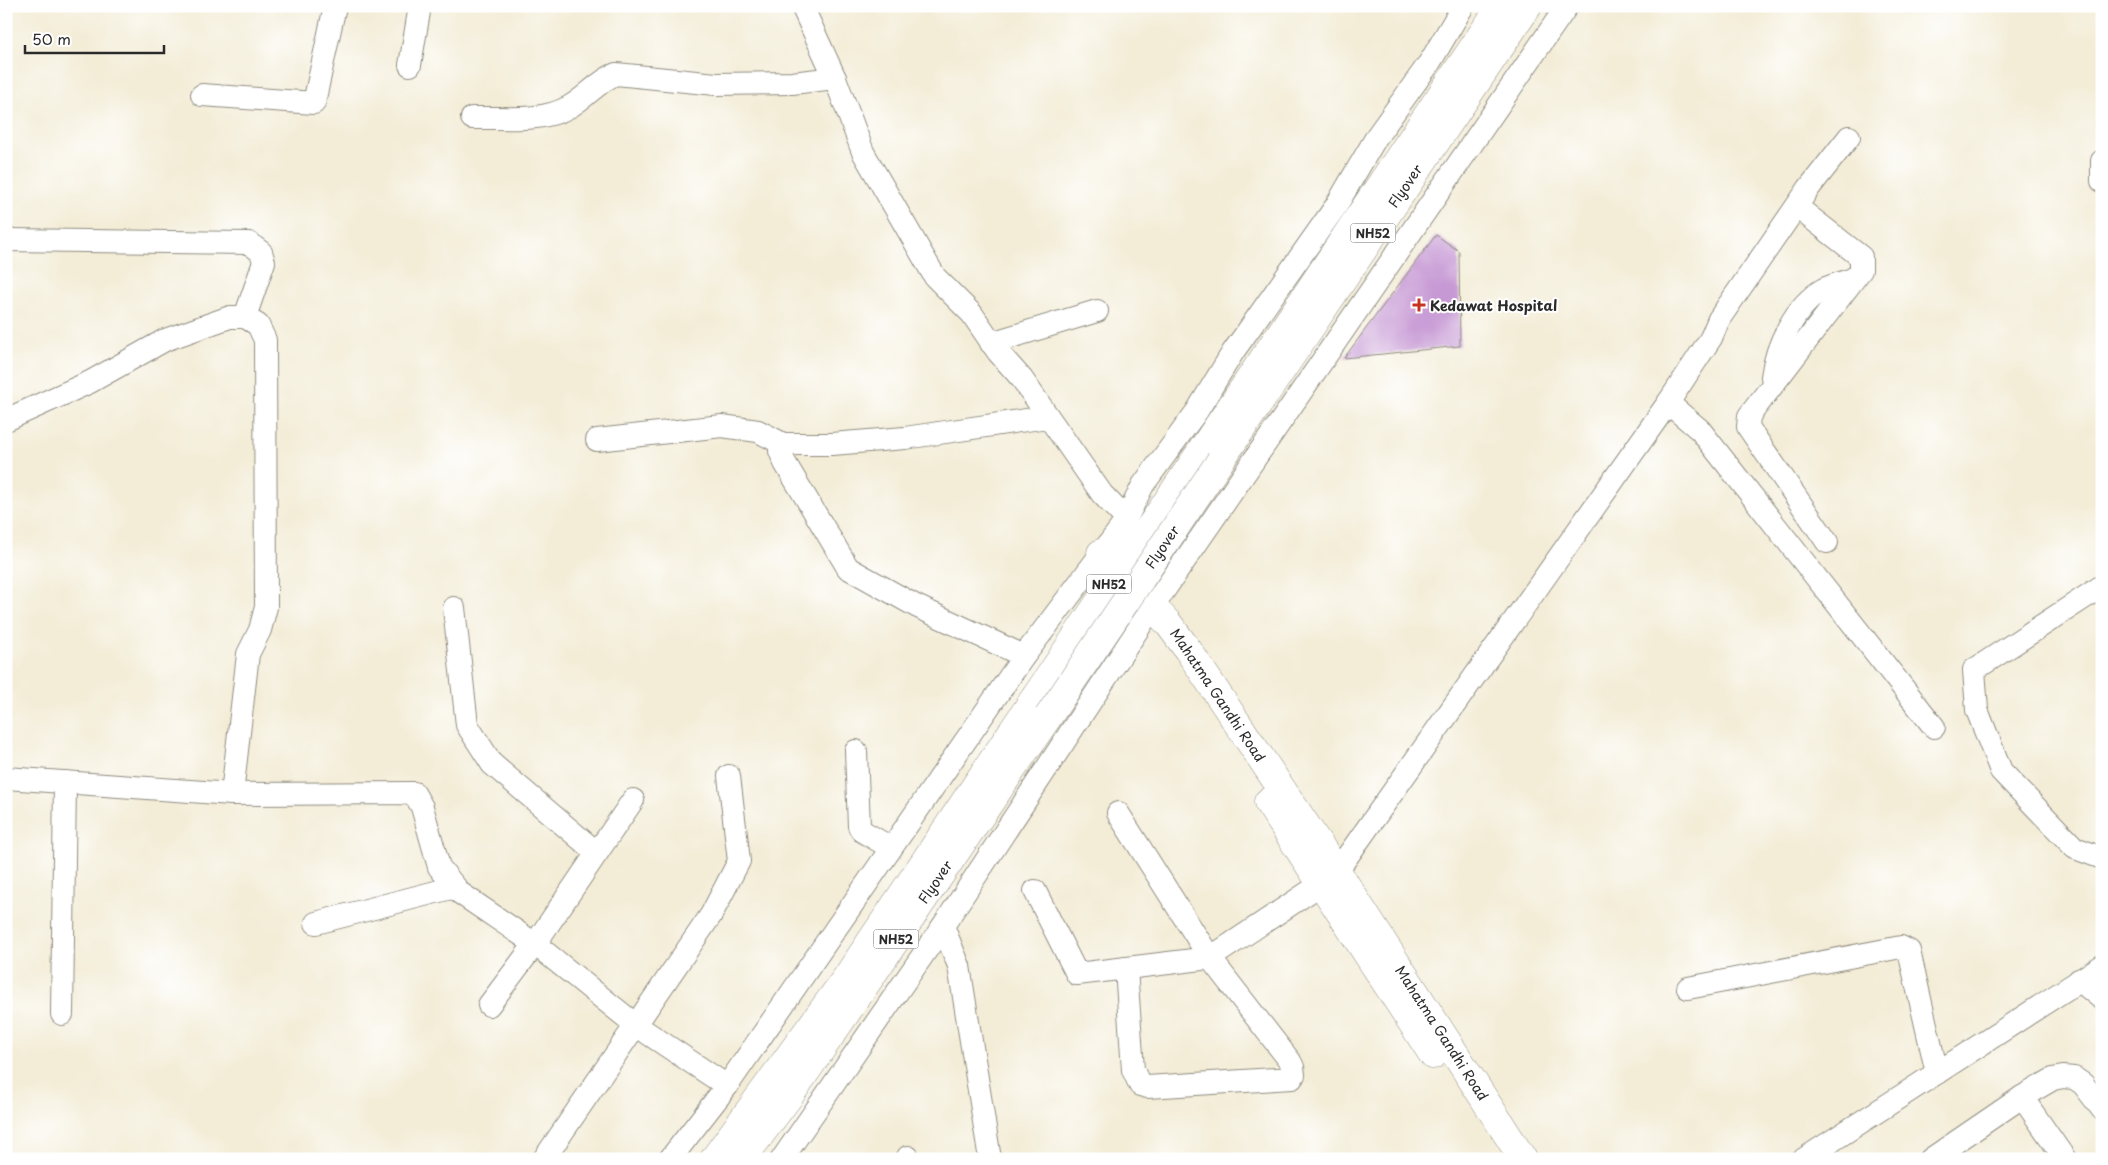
<svg xmlns="http://www.w3.org/2000/svg" width="2108" height="1165" font-family="'Playpen Sans',sans-serif">
<style>
.building{fill:#c698d4}
.lines{fill:none;stroke-linecap:round;stroke-linejoin:round}
.minor-casing{stroke:#8f8c80;stroke-width:24}
.major-casing{stroke:#8f8c80;stroke-width:29}
.highway-casing{stroke:#8f8c80;stroke-width:29}
.minor{stroke:#fff;stroke-width:22}
.major{stroke:#fff;stroke-width:28}
.highway{stroke:#fff;stroke-width:28}
.highway-bridge-casing{stroke:#8f8c80;stroke-width:29;stroke-linecap:butt}
.highway-bridge{stroke:#fff;stroke-width:28}
.poi-dot{fill:#c8321e;stroke:#fff;stroke-width:2}
.labels{text-anchor:middle;dominant-baseline:central;stroke-width:4;stroke-linejoin:round;paint-order:stroke}
.shield{fill:#fff;stroke:#6b6b6b;stroke-width:1}
.shield-label{font-size:12px;font-weight:bold;fill:#2b2b2b}
.street-label{font-size:14px;fill:#2b2b2b;stroke:#fff}
.poi-label{font-size:14px;font-weight:bold;fill:#2b2b2b;stroke:#fff;text-anchor:start}
</style>
<rect width="100%" height="100%" fill="#fff"/>
<filter id="ink" filterUnits="userSpaceOnUse"><feTurbulence type="fractalNoise" baseFrequency=".02" numOctaves="2"/><feDisplacementMap in="SourceGraphic" scale="10" xChannelSelector="R" yChannelSelector="G"/><feConvolveMatrix kernelMatrix="1 2 1 2 8 2 1 2 1" color-interpolation-filters="sRGB"/></filter>
<filter id="wash" filterUnits="userSpaceOnUse"><feTurbulence type="fractalNoise" baseFrequency=".0096" numOctaves="4" result="noise"/><feDisplacementMap in="SourceGraphic" scale="20" xChannelSelector="R" yChannelSelector="G"/><feGaussianBlur stdDeviation="1.12" result="paint"/><feColorMatrix in="noise" values="0 0 0 0 0 0 0 0 0 0 0 0 0 0 0 0 0 1.4 0 .05"/><feComposite in="paint" operator="in"/></filter>
<g filter="url(#wash)">
<rect width="100%" height="100%" fill="#f3ecd6"/>
<g id="blocks">
<path class="building" d="M 1436,235 L 1459,251 L 1460,346 L 1344,358 Z"/>
</g>
</g>
<g filter="url(#ink)">
<use href="#blocks" fill-opacity="0" stroke="#8f8c80" stroke-width="1"/>
<g class="lines">
<g class="minor-casing">
<g id="minor">
<path d="M 802,6 L 835,78 L 863,152 L 935,277 L 972,314 L 998,352 L 1022,379 L 1102,494 L 1126,519"/>
<path d="M 410,65 L 420,6"/>
<path d="M 202,95 L 314,103 L 335,6"/>
<path d="M 472,118 C 504,117 540,123 569,107 C 586,98 598,81 616,74 L 716,84 L 792,83 L 835,78"/>
<path d="M 2102,161 L 2102,181"/>
<path d="M 1797,207 L 1861,257 L 1861,270 L 1749,416 L 1748,427 L 1827,542"/>
<path d="M 6,240 L 249,243 L 261,252 L 264,262 L 245,317"/>
<path d="M 991,343 L 1097,311"/>
<path d="M 1772,377 C 1776,346 1795,305 1824,289 C 1833,285 1844,282 1853,279"/>
<path d="M 1668,403 L 1700,430 L 1934,727"/>
<path d="M 6,420 L 90,382 L 165,340 L 230,317 L 245,317 L 258,325 L 265,340 L 266,607 L 260,630 L 248,654 L 232,794"/>
<path d="M 597,440 L 722,426 L 758,431 L 783,444"/>
<path d="M 2102,586 L 1974,670 L 1977,710 L 2001,771 L 2075,848 L 2102,858"/>
<path d="M 454,608 L 467,725 L 492,764 L 597,853"/>
<path d="M 1024,656 L 916,606 L 848,568 L 785,463 L 780,451 L 783,444 L 832,444 L 905,438 L 1047,417"/>
<path d="M 856,751 L 859,826 L 862,831 L 891,848"/>
<path d="M 6,778 L 232,794 L 414,793 L 422,807 L 439,867 L 460,893 L 535,944 L 637,1026 L 727,1086"/>
<path d="M 1118,813 L 1210,958 L 1290,1061 L 1293,1067 L 1294,1075 L 1292,1078 L 1147,1087 L 1140,1085 L 1133,1070 L 1126,968"/>
<path d="M 1035,891 L 1077,974 L 1210,958 L 1321,884 L 1337,871 L 1668,403 L 1711,338 L 1719,319 L 1809,188 L 1849,137"/>
<path d="M 316,923 L 455,887"/>
<path d="M 943,926 L 959,966 L 990,1159"/>
<path d="M 2079,980 L 2102,999"/>
<path d="M 1688,988 L 1901,947 L 1909,951 L 1937,1073"/>
<path d="M 489,1005 L 535,944 L 633,800"/>
<path d="M 62,1014 L 65,782"/>
<path d="M 2022,1097 L 2065,1159"/>
<path d="M 544,1159 L 711,915 L 739,861 L 729,776"/>
<path d="M 670,1159 L 727,1086 L 1024,656 L 1123,525 L 1143,485 L 1197,411 L 1233,352 L 1336,206 L 1377,136 L 1430,62 L 1463,6"/>
<path d="M 782,1159 L 943,926 L 1152,608 L 1567,6"/>
<path d="M 907,1159 L 908,1157"/>
<path d="M 1804,1159 L 2102,966"/>
<path d="M 1931,1159 L 2022,1097 L 2053,1079 L 2063,1077 L 2074,1078 L 2083,1084 L 2102,1109"/>
</g>
</g>
<g class="major-casing">
<g id="major">
<path d="M 1101,553 L 1168,623 L 1188,650 L 1337,871 L 1523,1159"/>
<path d="M 1268,802 L 1433,1055"/>
</g>
</g>
<g class="highway-casing">
<g id="highway">
<path d="M 1220,461 L 1528,6"/>
<path d="M 714,1159 L 844,981 L 1501,6"/>
<path d="M 742,1159 L 788,1098 L 1048,717"/>
</g>
</g>
<use href="#minor" class="minor"/>
<use href="#major" class="major"/>
<use href="#highway" class="highway"/>
<g class="highway-bridge-casing">
<path id="highway-bridge" d="M 1048,717 L 1220,461"/>
</g>
<use href="#highway-bridge" class="highway-bridge"/>
</g>
</g>
<path class="poi-dot" d="M1416.5 297.5h5v5h5v5h-5v5h-5v-5h-5v-5h5z"/>
<g class="labels">
<g class="shield">
<rect x="1350.5" y="223.5" width="45" height="19" rx="4"/>
<rect x="1086.5" y="574.5" width="45" height="19" rx="4"/>
<rect x="873.5" y="929.5" width="45" height="19" rx="4"/>
</g>
<g class="shield-label">
<text x="1373" y="233">NH52</text>
<text x="1109" y="584">NH52</text>
<text x="896" y="939">NH52</text>
</g>
<g class="street-label">
<text transform="translate(1405 186) rotate(-56)">Flyover</text>
<text transform="translate(1162 547) rotate(-56)">Flyover</text>
<text transform="translate(1218 695) rotate(56)">Mahatma Gandhi Road</text>
<text transform="translate(935 882) rotate(-56)">Flyover</text>
<text transform="translate(1442 1033) rotate(57)">Mahatma Gandhi Road</text>
</g>
<g class="poi-label">
<text x="1430" y="305">Kedawat Hospital</text>
</g>
</g>
<rect width="2108" height="1165" fill="none" stroke="#fff" stroke-width="25"/>
<path d="M25 45v8h139v-8" fill="none" stroke="#2b2b2b" stroke-width="2.5"/>
<text x="32" y="45" font-size="15" fill="#2b2b2b" stroke="#ffffff" stroke-width="4" paint-order="stroke">50 m</text>
</svg>
